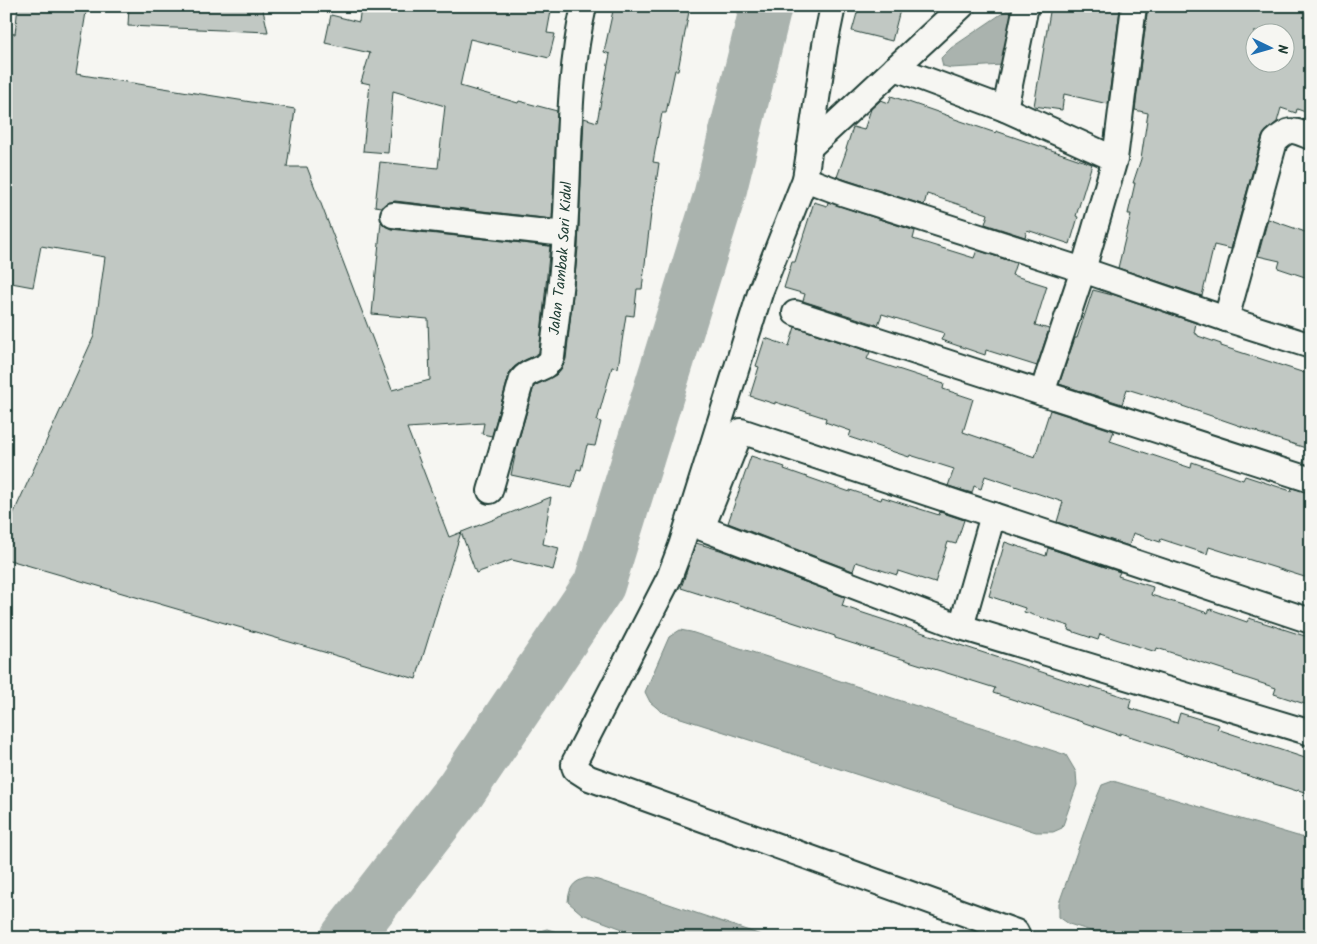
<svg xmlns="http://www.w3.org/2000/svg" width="1317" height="944" font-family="Kalam,sans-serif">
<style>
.water{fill:#aab3ae;stroke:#72847d}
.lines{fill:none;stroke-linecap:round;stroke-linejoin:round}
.river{stroke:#aab3ae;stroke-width:52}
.building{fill:#c1c8c3;stroke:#1f3d34;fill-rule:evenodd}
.street-casing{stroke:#1f3d34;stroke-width:28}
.street{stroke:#f6f6f2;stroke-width:24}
.labels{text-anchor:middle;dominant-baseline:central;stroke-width:5;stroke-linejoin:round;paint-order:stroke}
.street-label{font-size:15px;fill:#1f3d34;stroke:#f6f6f2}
</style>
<rect width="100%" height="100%" fill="#f6f6f2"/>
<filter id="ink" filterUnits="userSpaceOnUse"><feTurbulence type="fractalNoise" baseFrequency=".02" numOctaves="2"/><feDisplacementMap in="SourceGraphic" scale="10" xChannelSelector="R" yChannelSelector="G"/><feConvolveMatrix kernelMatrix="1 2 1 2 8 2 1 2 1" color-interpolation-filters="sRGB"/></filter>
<g filter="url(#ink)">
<g class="water">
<path d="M 1013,6 L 1020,6 L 1004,65 L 951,68 L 943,66 L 941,58 L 951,48 Z"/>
<path d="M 680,630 L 691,632 L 1066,755 L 1076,772 L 1077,785 L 1062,828 L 1053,832 L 1036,832 L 662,712 L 650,702 L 645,692 L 669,637 Z"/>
<path d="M 1113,781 L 1311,840 L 1311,938 L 1113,938 L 1069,924 L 1059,917 L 1059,903 L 1092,809 L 1102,785 Z"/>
<path d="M 587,878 L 598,880 L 770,938 L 647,938 L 582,914 L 568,902 C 569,888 573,881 587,878 Z"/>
<path d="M 547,929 L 577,938 L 533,938 L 536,932 Z"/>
</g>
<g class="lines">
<path class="river" d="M 346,938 L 460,791 L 599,585 L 719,197 L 766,6"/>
</g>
<g class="building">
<path d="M 18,6 L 87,6 L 76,74 L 295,109 L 287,167 L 307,167 L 392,390 L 430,380 L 428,319 L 372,314 L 381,222 L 385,226 L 391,229 L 550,246 L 539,353 L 518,364 L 512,369 L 509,375 L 492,436 L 482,434 L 484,423 L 407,428 L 449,537 L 551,497 L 543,544 L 559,548 L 553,570 L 512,560 L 476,573 L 461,532 L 416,679 L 6,559 L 6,530 L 94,336 L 105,257 L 41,246 L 33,287 L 6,282 L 6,33 L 15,34 Z"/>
<path d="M 129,6 L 262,6 L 268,32 L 128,26 Z"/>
<path d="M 361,6 L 552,6 L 547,33 L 555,34 L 549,58 L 470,39 L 460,86 L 518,103 L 519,101 L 557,111 L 552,219 L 395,201 L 387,203 L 382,207 L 375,206 L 380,162 L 438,168 L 445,106 L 393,91 L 388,153 L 363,151 L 370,84 L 361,82 L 370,53 L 325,43 L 331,15 L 359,22 Z"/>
<path d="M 614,6 L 690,6 L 678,70 L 675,70 L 666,113 L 662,113 L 653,162 L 659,163 L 653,205 L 652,205 L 642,289 L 637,289 L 634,316 L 626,315 L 618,368 L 612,367 L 597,421 L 601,422 L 595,446 L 587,445 L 581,470 L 577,469 L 572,488 L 511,475 L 517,446 L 534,386 L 556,375 L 562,368 L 566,359 L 578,248 L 584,118 L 597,122 L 610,54 L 604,52 Z"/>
<path d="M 859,6 L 901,6 L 892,41 L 852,31 Z"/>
<path d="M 1051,6 L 1089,11 L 1090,6 L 1107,6 L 1120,9 L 1108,104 L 1064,94 L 1062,110 L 1034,106 Z"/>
<path d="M 1148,6 L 1311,6 L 1311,114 L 1297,109 L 1296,113 L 1281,108 L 1277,122 L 1266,131 L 1262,137 L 1231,249 L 1214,245 L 1202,296 L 1118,268 L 1131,214 L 1128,214 L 1135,183 L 1133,183 L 1141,159 L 1148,113 L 1135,110 ZM 1254,32 L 1284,32 L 1284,62 L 1254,62 Z"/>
<path d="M 891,96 L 949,116 L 949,117 L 996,133 L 996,131 L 1092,164 L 1076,216 L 1078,217 L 1070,244 L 1027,230 L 1025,237 L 985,224 L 988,214 L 927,194 L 924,205 L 837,177 L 847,149 L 846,149 L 853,127 L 864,130 L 871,109 L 881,100 L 889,103 Z"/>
<path d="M 814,202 L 827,206 L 828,202 L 915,231 L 913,239 L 974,258 L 977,250 L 1016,263 L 1012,275 L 1047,286 L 1035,325 L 1049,329 L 1037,366 L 986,350 L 985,355 L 941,340 L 944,333 L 882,314 L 878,325 L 803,301 L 805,294 L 784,288 L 792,262 L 795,262 Z"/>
<path d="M 1268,219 L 1311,234 L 1311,279 L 1278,268 L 1280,261 L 1258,256 Z"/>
<path d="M 1093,290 L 1112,295 L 1112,294 L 1196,323 L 1194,333 L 1198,335 L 1198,336 L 1221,344 L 1221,346 L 1311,375 L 1311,465 L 1303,463 L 1309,449 L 1258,433 L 1258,432 L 1156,397 L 1156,398 L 1127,389 L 1122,404 L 1059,384 L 1075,338 L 1077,338 Z"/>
<path d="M 795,327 L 870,352 L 867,359 L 944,384 L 943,389 L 973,399 L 963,432 L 1035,457 L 1050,410 L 1114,431 L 1110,441 L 1191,468 L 1192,462 L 1243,480 L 1245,476 L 1291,491 L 1292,488 L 1311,493 L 1311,579 L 1209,547 L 1207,554 L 1161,539 L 1160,542 L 1133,533 L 1129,546 L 1057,522 L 1063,502 L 985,476 L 981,489 L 974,486 L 972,493 L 948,486 L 954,469 L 910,455 L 909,457 L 849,437 L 851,431 L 825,422 L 826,418 L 775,402 L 775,404 L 750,396 L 759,367 L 756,366 L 765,338 L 789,346 Z"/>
<path d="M 751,456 L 785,467 L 784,469 L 850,492 L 850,490 L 881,500 L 882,497 L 939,515 L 940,512 L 964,520 L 956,544 L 948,542 L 935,583 L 898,571 L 897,575 L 856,562 L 853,571 L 728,523 Z"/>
<path d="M 1005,542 L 1046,556 L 1048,548 L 1120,572 L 1118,576 L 1153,587 L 1151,595 L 1208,613 L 1210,609 L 1247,622 L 1249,618 L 1311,638 L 1311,706 L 1274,694 L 1276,688 L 1233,674 L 1234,673 L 1157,648 L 1156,652 L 1100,634 L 1098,640 L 1068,630 L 1069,626 L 1024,612 L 1025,608 L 989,596 Z"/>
<path d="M 696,543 L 720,550 L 845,597 L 842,606 L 1090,688 L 1090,686 L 1131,699 L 1129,708 L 1177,723 L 1180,713 L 1219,725 L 1217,729 L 1311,760 L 1311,794 L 1298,790 L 1297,791 L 1217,766 L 1217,765 L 1169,749 L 1120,733 L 1120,735 L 1079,721 L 993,693 L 995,688 L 835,638 L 835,636 L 728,601 L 728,603 L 681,588 Z"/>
</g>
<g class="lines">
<g class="street-casing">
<g id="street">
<path d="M 833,6 L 825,45 L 805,179 L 761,290 L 681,546 L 669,578 L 576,759 C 574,762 573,765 575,769 L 589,778 L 1016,932 L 1019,938"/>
<path d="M 895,68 L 1005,109 L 1115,159"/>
<path d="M 1005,109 L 1026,6"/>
<path d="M 809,148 L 962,6"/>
<path d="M 805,179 L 842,193 L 1083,270 L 1226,319 L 1311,346"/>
<path d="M 393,215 L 565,234"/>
<path d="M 795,313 L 1311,480"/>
<path d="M 1226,319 L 1275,141 C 1290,127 1292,130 1311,137"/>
<path d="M 1042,393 L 1083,270 L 1115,159 L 1134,6"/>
<path id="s1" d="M 490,491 L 522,379 C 530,368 547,371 552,357 C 557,315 563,273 565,231 C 570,156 567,80 584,6"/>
<path d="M 1311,621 L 741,431 L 702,528 L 961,627 L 1311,733"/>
<path d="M 961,627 L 993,515"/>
</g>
</g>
<use href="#street" class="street"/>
</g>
</g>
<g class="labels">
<g class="street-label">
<text stroke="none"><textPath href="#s1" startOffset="254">Jalan Tambak Sari Kidul</textPath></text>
</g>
</g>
<rect width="1317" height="944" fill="none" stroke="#f6f6f2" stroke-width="25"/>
<rect x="12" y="12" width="1292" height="919" fill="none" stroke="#1f3d34" stroke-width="2" filter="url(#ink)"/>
<g transform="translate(1270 48) rotate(95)"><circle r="24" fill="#f6f6f2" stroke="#a0aca6"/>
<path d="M0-4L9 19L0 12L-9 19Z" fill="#1f6fb2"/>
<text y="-8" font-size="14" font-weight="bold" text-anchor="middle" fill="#1f3d34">N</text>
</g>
</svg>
